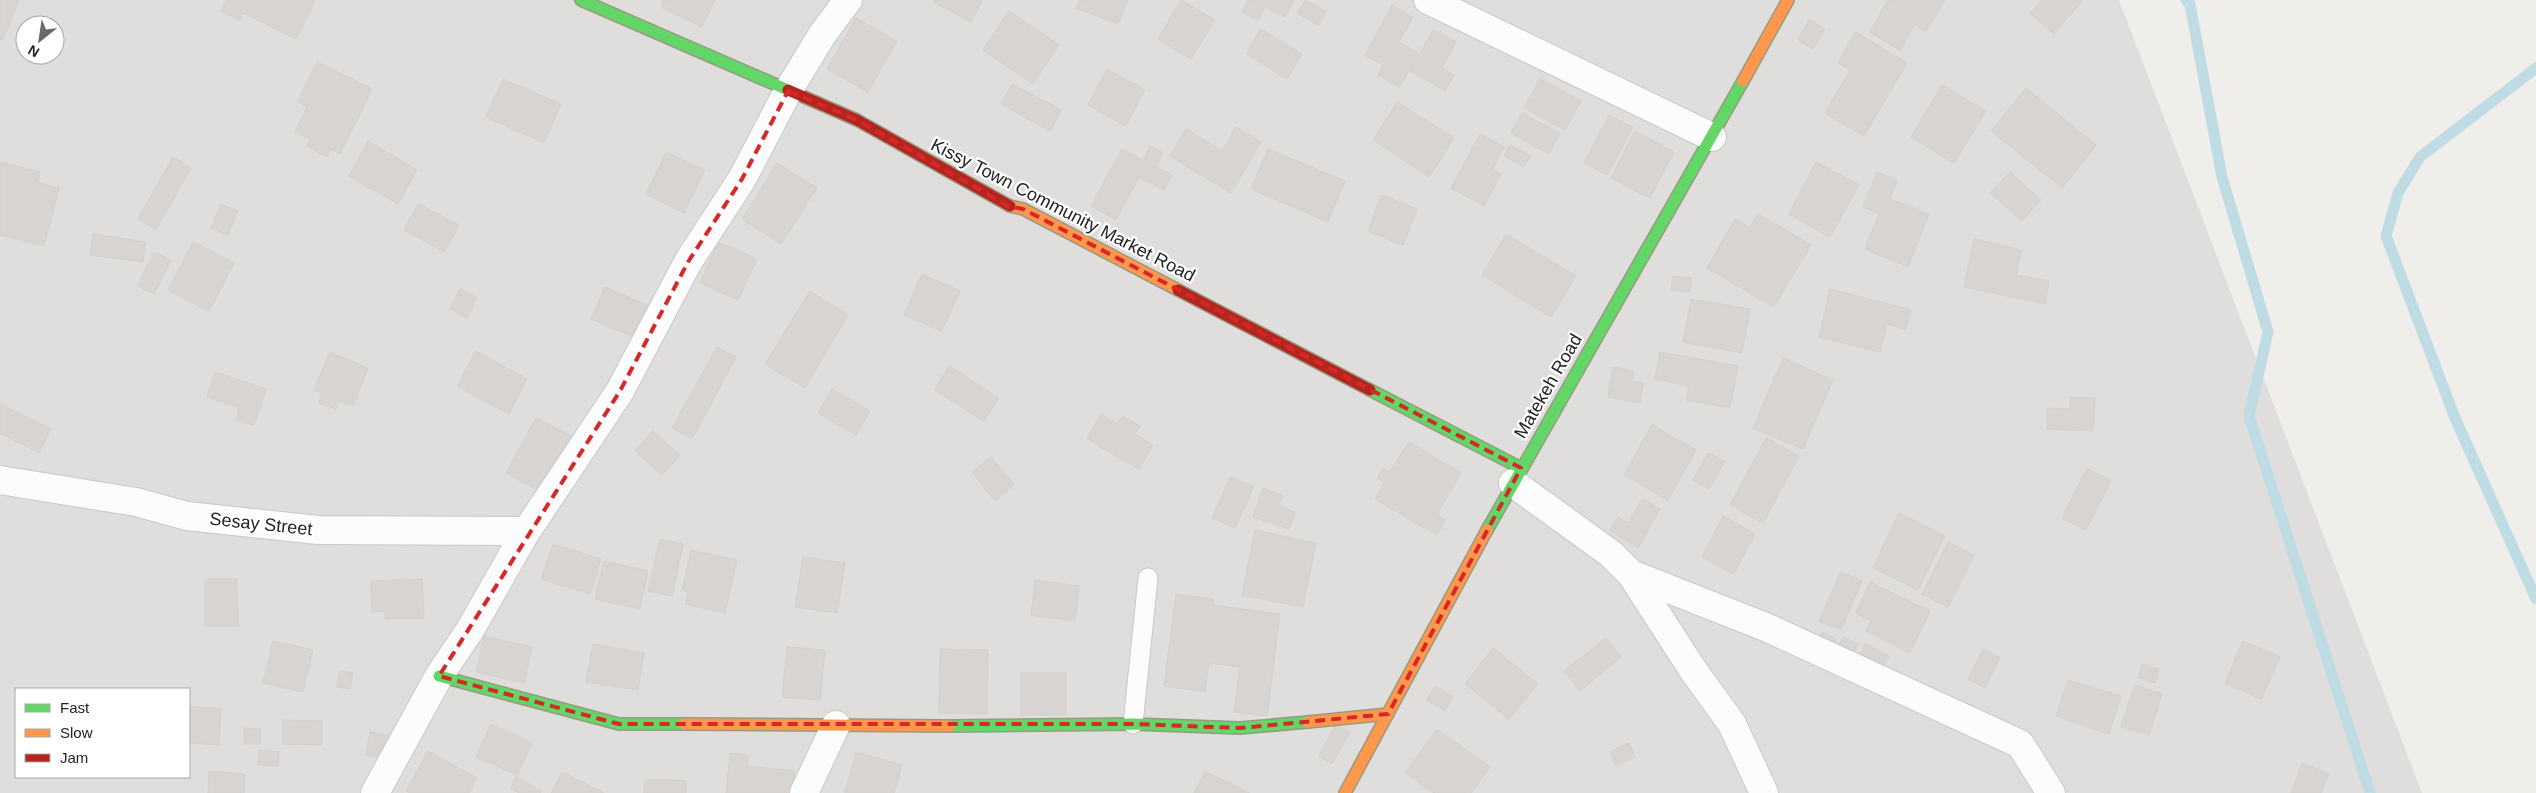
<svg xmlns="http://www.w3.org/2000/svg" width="2536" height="793" font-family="Helvetica,sans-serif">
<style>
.residential{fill:#dfdedc;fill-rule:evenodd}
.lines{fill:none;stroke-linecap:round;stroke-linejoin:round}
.stream{stroke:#bfdbe3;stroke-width:11}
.building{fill:#d7d4d2;stroke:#d3d0cc}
.lane-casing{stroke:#c9c8c7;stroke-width:21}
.street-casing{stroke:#c9c8c7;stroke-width:30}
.fast-casing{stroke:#999a82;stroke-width:14}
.slow-casing{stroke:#999a82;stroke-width:14}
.jam-casing{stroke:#999a82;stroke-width:14}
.lane{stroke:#fdfcfc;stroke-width:19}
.street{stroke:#fdfcfc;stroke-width:28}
.fast{stroke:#63d668;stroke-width:11}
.slow{stroke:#ff974d;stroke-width:11}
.jam{stroke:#b3261e;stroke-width:11}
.marked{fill:none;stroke:#d62828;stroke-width:4;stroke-dasharray:10 6;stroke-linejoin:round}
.labels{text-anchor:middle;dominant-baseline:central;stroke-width:4.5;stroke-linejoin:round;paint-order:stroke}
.street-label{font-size:18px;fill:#222;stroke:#fff}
</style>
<rect width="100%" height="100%" fill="#f0eeeb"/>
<path class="residential" d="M 0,0 L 2119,0 L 2422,793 L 0,793 ZM 25,25 L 55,25 L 55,55 L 25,55 ZM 16,689 L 189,689 L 189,777 L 16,777 Z"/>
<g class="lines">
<g class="stream">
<path d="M 2186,0 L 2190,4 L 2222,177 L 2268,332 L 2249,416 L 2370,793"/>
<path d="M 2536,68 L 2420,157 L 2398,193 L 2386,236 L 2455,418 L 2536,599"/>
</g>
</g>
<g class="building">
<path d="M 0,0 L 19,0 L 3,40 L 0,39 Z"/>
<path d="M 226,0 L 312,0 L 315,1 L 296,39 L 243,13 L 240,20 L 221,11 Z"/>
<path d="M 664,0 L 715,0 L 702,27 L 661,7 Z"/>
<path d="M 934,0 L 979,0 L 982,2 L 971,22 L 933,2 Z"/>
<path d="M 1080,0 L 1128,0 L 1118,24 L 1076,8 Z"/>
<path d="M 1181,0 L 1215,20 L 1191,59 L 1158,39 Z"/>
<path d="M 1248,0 L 1294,0 L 1285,17 L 1265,7 L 1258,21 L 1242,12 Z"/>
<path d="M 1305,0 L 1326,11 L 1319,25 L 1297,14 Z"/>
<path d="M 1888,0 L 1945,0 L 1926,31 L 1915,24 L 1900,50 L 1870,32 Z"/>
<path d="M 2042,0 L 2083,0 L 2054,34 L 2030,13 Z"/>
<path d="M 1392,5 L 1413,17 L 1399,42 L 1418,53 L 1400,87 L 1378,75 L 1383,65 L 1365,55 Z"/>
<path d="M 1009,11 L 1059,45 L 1033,84 L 983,50 Z"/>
<path d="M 856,18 L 897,41 L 868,92 L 827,69 Z"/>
<path d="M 1809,20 L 1825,29 L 1813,49 L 1798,40 Z"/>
<path d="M 1261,29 L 1302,54 L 1287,79 L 1246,54 Z"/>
<path d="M 1433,30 L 1456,42 L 1442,68 L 1454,75 L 1445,91 L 1410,71 Z"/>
<path d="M 1855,32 L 1907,63 L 1864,136 L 1825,113 L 1850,70 L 1838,63 Z"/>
<path d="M 317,62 L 372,89 L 340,154 L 331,149 L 327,157 L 307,146 L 310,139 L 295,132 L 307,107 L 297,102 Z"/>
<path d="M 1107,69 L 1145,90 L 1126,126 L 1088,105 Z"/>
<path d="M 503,79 L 561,104 L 544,143 L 486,117 Z"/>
<path d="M 1540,79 L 1581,101 L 1565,130 L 1524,108 Z"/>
<path d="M 1012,84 L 1061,110 L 1050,131 L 1001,104 Z"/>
<path d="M 1942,85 L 1986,111 L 1954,163 L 1911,137 Z"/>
<path d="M 2026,88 L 2096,145 L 2062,188 L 1991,131 Z"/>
<path d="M 1397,102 L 1454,138 L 1429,177 L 1373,140 Z"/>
<path d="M 1522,113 L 1560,133 L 1549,154 L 1511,133 Z"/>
<path d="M 1609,115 L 1633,127 L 1607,175 L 1584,163 Z"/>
<path d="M 1236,127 L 1261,142 L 1231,193 L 1170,156 L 1186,129 L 1222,151 Z"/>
<path d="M 1635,131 L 1674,152 L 1650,198 L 1611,178 Z"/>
<path d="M 1480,134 L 1504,147 L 1492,170 L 1501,174 L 1484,206 L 1451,188 Z"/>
<path d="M 368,141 L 417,170 L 398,204 L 349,176 Z"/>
<path d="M 1510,145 L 1531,156 L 1524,167 L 1504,156 Z"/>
<path d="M 1150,146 L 1163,153 L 1156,167 L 1172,175 L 1164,190 L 1139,177 L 1116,220 L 1091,206 L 1122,149 L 1143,160 Z"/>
<path d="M 1268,149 L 1345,181 L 1328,222 L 1251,189 Z"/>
<path d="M 666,152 L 705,170 L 684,213 L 646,194 Z"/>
<path d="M 173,157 L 191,168 L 156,230 L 138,219 Z"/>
<path d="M 0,162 L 40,172 L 38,183 L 59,188 L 44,246 L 0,235 Z"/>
<path d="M 1816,162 L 1859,185 L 1830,237 L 1789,214 Z"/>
<path d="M 777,163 L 817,188 L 781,244 L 742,219 Z"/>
<path d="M 1877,172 L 1897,180 L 1890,199 L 1929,214 L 1908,267 L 1865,249 L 1879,214 L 1863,207 Z"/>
<path d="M 2010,172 L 2041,200 L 2022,221 L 1990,193 Z"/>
<path d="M 1381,195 L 1417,209 L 1403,245 L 1368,231 Z"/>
<path d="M 221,204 L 238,211 L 228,235 L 211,228 Z"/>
<path d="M 418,204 L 459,225 L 445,252 L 404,230 Z"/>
<path d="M 1758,214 L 1811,245 L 1774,307 L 1707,268 L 1735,219 L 1750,227 Z"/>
<path d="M 93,234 L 146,242 L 143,262 L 90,255 Z"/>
<path d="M 1506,234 L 1576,276 L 1551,317 L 1482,275 Z"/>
<path d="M 1974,239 L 2022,250 L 2016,275 L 2049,281 L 2045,304 L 1964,287 Z"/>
<path d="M 193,242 L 234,263 L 209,311 L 168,290 Z"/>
<path d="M 718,242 L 757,259 L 738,300 L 700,283 Z"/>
<path d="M 154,252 L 171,261 L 154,294 L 137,286 Z"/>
<path d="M 922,274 L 960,291 L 942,331 L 904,315 Z"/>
<path d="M 1673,276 L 1691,278 L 1690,292 L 1671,290 Z"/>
<path d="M 605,287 L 654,308 L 641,340 L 591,319 Z"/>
<path d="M 460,289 L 477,298 L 467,318 L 450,309 Z"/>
<path d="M 1830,289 L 1911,310 L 1906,329 L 1887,324 L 1880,352 L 1819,337 Z"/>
<path d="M 810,291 L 848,315 L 805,388 L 765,364 Z"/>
<path d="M 1691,299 L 1750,309 L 1742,353 L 1683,342 Z"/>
<path d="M 717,347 L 736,357 L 692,439 L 672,428 Z"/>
<path d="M 476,351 L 527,379 L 509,414 L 457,386 Z"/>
<path d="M 330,352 L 368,368 L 353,406 L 339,401 L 336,409 L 319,403 L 322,394 L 314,390 Z"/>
<path d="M 1660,352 L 1738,366 L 1730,408 L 1686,400 L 1689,386 L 1655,379 Z"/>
<path d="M 1783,358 L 1833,380 L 1803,449 L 1753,428 Z"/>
<path d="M 949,366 L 999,398 L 984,421 L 934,390 Z"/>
<path d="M 1613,367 L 1634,371 L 1632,381 L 1643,383 L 1640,403 L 1608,397 Z"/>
<path d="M 215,372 L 266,389 L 254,425 L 236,420 L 239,408 L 207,397 Z"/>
<path d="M 832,389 L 870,411 L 856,435 L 818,413 Z"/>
<path d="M 2070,397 L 2095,398 L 2093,431 L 2047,429 L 2047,408 L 2070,409 Z"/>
<path d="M 0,404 L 51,429 L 39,453 L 0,433 Z"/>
<path d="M 1101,414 L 1117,424 L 1122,416 L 1140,426 L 1135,434 L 1153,445 L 1139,469 L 1087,439 Z"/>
<path d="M 536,418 L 577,439 L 547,495 L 506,473 Z"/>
<path d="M 1652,425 L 1696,450 L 1668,500 L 1624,475 Z"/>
<path d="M 653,431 L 680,455 L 662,475 L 635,451 Z"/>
<path d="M 1766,438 L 1799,456 L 1763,523 L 1730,505 Z"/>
<path d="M 1409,442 L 1461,473 L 1437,514 L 1446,520 L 1437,535 L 1375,499 L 1385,482 L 1377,478 L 1383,468 L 1390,472 Z"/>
<path d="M 1708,453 L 1725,461 L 1709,489 L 1693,480 Z"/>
<path d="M 991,457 L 1014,484 L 995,501 L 972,472 Z"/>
<path d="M 2087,468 L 2111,481 L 2086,530 L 2062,518 Z"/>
<path d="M 1230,477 L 1254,487 L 1235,528 L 1212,518 Z"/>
<path d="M 1263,488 L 1283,496 L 1279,506 L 1295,512 L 1289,529 L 1253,517 Z"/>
<path d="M 1642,499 L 1660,509 L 1638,548 L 1610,531 L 1618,517 L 1628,523 Z"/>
<path d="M 1899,513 L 1945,536 L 1918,590 L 1873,568 Z"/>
<path d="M 1723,516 L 1755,534 L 1734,574 L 1702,557 Z"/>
<path d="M 1255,530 L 1316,543 L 1303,607 L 1242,595 Z"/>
<path d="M 660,539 L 683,544 L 672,596 L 648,591 Z"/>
<path d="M 1948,542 L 1974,555 L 1948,607 L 1922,594 Z"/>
<path d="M 553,544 L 601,559 L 590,594 L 541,579 Z"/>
<path d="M 691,550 L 737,560 L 725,613 L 685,604 L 688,592 L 682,590 Z"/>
<path d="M 803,557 L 845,563 L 837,613 L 795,607 Z"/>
<path d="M 604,561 L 648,571 L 640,609 L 595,599 Z"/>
<path d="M 1841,572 L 1862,581 L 1841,630 L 1819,621 Z"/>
<path d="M 205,579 L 237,579 L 238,626 L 205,626 Z"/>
<path d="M 422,579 L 424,618 L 385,619 L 385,611 L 372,612 L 371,581 Z"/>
<path d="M 1035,580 L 1079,586 L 1075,621 L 1031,615 Z"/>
<path d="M 1870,582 L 1930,611 L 1910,653 L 1866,631 L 1871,621 L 1856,613 Z"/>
<path d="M 1176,594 L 1213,599 L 1213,605 L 1280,614 L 1267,716 L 1234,712 L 1240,667 L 1209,663 L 1205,692 L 1164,686 Z"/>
<path d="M 1822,632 L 1836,639 L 1830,652 L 1816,644 Z"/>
<path d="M 484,636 L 532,647 L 524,683 L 476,672 Z"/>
<path d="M 1843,637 L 1858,644 L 1849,663 L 1834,656 Z"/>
<path d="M 1606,638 L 1621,657 L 1580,691 L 1564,671 Z"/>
<path d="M 273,641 L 313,650 L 303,692 L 263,683 Z"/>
<path d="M 2243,641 L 2280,657 L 2261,699 L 2225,683 Z"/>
<path d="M 593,644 L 644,653 L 638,690 L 586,682 Z"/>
<path d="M 1865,644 L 1889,656 L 1880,674 L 1856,663 Z"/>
<path d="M 787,647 L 825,650 L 820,700 L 782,697 Z"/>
<path d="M 1493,648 L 1538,684 L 1509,719 L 1465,684 Z"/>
<path d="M 940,649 L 988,650 L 987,714 L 939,713 Z"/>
<path d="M 1983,649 L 2000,658 L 1985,688 L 1968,679 Z"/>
<path d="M 2142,664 L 2159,669 L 2155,683 L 2138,677 Z"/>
<path d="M 340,671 L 353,673 L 350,689 L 337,687 Z"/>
<rect x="1021" y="673" width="45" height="42"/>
<path d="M 2068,680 L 2121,696 L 2109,734 L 2056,716 Z"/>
<path d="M 2135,685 L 2162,694 L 2149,735 L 2121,727 Z"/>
<path d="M 1435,686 L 1453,697 L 1445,711 L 1427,700 Z"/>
<path d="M 189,706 L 221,709 L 219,745 L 189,743 Z"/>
<path d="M 283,720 L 322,721 L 322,745 L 283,744 Z"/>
<path d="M 491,724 L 532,743 L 517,775 L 476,757 Z"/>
<path d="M 1336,724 L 1350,732 L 1332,764 L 1319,756 Z"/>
<path d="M 244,728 L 261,729 L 260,744 L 244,744 Z"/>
<path d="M 1437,729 L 1490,767 L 1471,793 L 1434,793 L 1405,773 Z"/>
<path d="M 370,732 L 393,736 L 389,759 L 366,755 Z"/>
<path d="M 1629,743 L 1635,757 L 1616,766 L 1610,752 Z"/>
<path d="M 259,750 L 279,752 L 278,766 L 258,765 Z"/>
<path d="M 428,751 L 477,778 L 469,793 L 410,793 L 406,791 Z"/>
<path d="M 856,752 L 902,765 L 894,793 L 845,793 Z"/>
<path d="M 730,753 L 748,755 L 747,766 L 795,771 L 792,793 L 726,793 Z"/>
<path d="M 2302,763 L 2329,774 L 2321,793 L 2291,793 Z"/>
<path d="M 209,771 L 245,774 L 244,793 L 208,793 Z"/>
<path d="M 1205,771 L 1250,793 L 1194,793 Z"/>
<path d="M 562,772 L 604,793 L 551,793 Z"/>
<path d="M 516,777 L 542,791 L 540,793 L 519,793 L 511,788 Z"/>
<path d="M 645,779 L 686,781 L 686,793 L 644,793 Z"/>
</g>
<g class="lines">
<g class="lane-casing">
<path id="lane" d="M 1133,724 L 1148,578"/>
</g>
<g class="street-casing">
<g id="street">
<path d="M 1428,0 L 1712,137"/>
<path d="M 0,480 L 136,502 L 187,516 L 318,530 L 516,531 L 524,535"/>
<path d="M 1513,483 L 1611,554 L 1631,574 L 1768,628 L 2020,744 L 2051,793"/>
<path d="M 1631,574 L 1693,670 L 1732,724 L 1764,793"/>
<path d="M 375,793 L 439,676 L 470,630 L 524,535 L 620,391 L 688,262 L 742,179 L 788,91 L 822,35 L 848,0"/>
<path d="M 804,793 L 836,725"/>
</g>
</g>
<g class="fast-casing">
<g id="fast">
<path d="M 581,0 L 788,90"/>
<path d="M 1370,390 L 1521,468"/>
<path d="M 1487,530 L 1743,81"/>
<path d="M 439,676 L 619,724 L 684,724"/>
<path d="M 950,726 L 1133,724 L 1240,728 L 1308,722"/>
</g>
</g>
<g class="slow-casing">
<g id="slow">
<path d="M 1743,81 L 1788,0"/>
<path d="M 1010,206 L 1023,209 L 1178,290"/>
<path d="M 1308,722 L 1388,714"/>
<path d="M 684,724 L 950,726"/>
<path d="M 1345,793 L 1487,530"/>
</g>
</g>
<g class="jam-casing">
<g id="jam">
<path d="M 788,90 L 857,120 L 1010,206"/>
<path d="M 1178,290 L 1370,390"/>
</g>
</g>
<use href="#lane" class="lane"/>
<use href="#street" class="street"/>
<use href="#fast" class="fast"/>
<use href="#slow" class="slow"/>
<use href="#jam" class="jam"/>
</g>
<path class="marked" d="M 788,91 L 857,120 L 1008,206 L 1023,209 L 1521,468 L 1388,714 L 1240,728 L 1133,724 L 619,724 L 439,676 L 620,391 L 688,262 L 742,179 Z"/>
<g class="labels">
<g class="street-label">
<text transform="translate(1063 210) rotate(27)">Kissy Town Community Market Road</text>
<text transform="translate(1548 386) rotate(-60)">Matekeh Road</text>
<text transform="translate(261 524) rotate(6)">Sesay Street</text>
</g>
</g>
<rect x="15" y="688" width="175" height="90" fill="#ffffff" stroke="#a7a7a7"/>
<rect x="25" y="704" width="25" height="8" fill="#63d668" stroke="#a7a7a7"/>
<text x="60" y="713" font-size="15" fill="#222222">Fast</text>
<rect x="25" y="729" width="25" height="8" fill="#ff974d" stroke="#a7a7a7"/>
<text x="60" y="738" font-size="15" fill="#222222">Slow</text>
<rect x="25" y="754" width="25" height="8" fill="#b3261e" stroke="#a7a7a7"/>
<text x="60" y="763" font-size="15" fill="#222222">Jam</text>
<g transform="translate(40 40) rotate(210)"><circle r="24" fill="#ffffff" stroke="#a7a7a7"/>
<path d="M0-4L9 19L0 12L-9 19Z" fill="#6a6968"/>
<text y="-8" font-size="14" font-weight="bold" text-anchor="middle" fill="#222222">N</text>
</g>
</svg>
